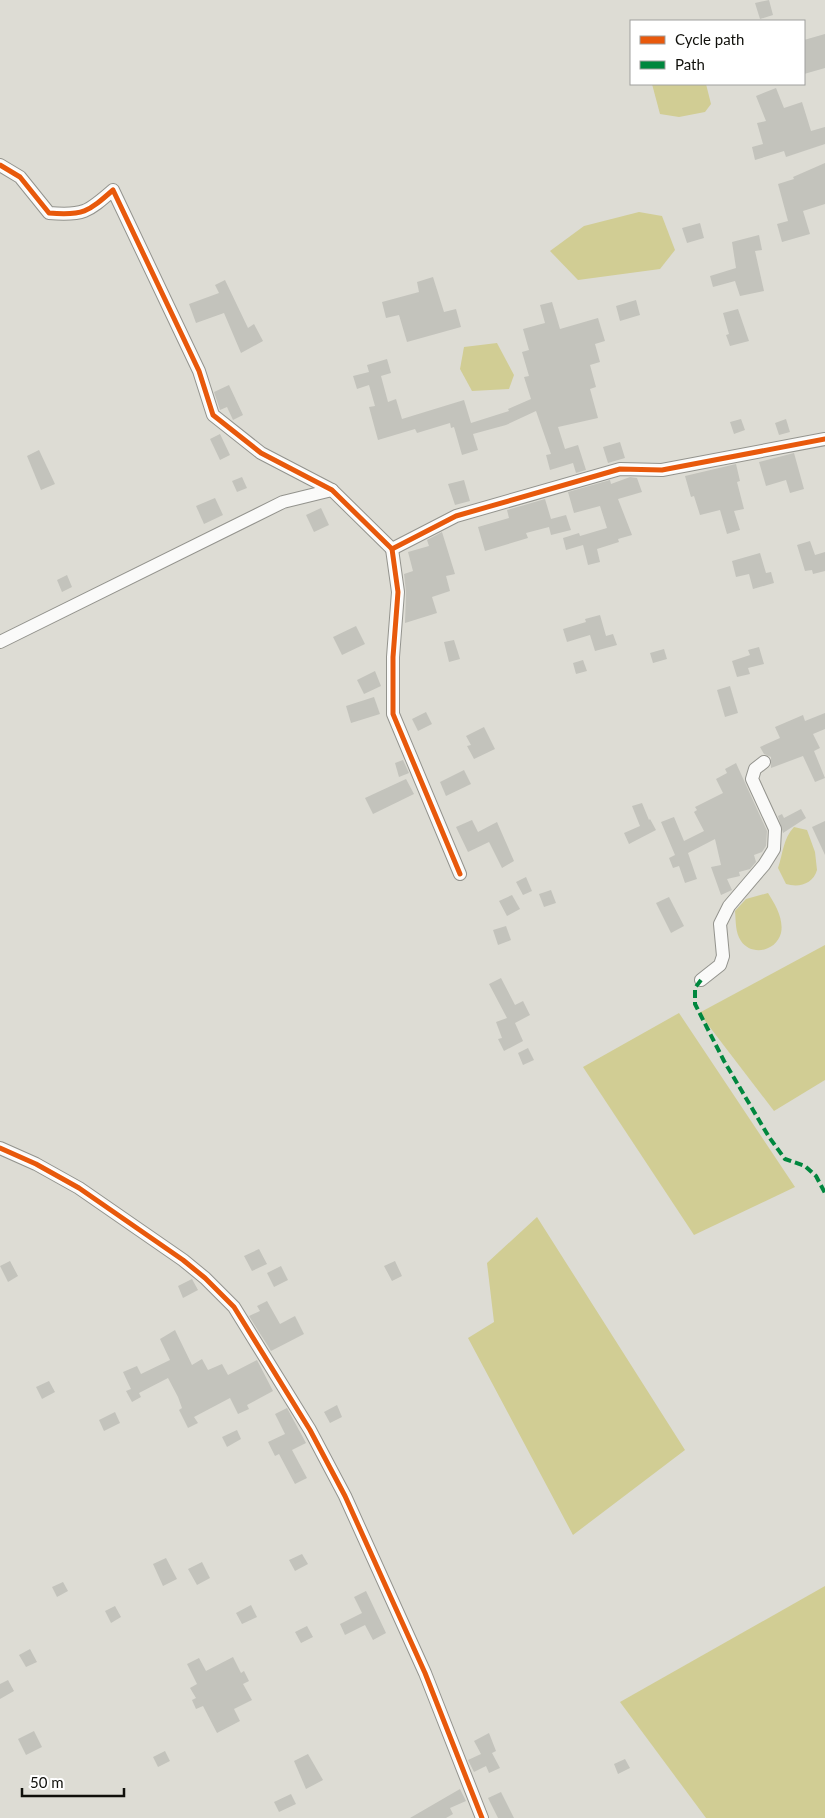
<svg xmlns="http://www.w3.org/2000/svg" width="825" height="1818" font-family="Lato,sans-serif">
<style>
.water{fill:#d1cd94}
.building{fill:#c3c3bc}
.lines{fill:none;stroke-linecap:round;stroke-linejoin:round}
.street-casing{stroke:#93938d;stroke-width:14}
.street{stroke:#fafaf9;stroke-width:12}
.quiet{stroke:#00873e;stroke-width:4;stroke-dasharray:8 4;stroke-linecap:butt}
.cycleway-casing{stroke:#fff;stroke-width:8}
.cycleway{stroke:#e8590c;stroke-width:5}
</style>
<rect width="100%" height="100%" fill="#dddcd4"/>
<g class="water">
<path d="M 652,84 L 706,84 L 711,104 L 705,112 L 679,117 L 660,114 Z"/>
<path d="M 639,212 L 662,216 L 675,250 L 660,269 L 578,280 L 550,251 L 584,226 Z"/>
<path d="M 497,343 L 514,375 L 509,389 L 472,391 L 460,369 L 464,347 Z"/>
<path d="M 794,827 L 807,830 L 815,852 L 817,870 C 813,884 799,888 786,884 L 778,868 C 783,853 783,839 794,827 Z"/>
<path d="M 768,893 C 775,904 784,919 781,933 C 776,952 751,956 741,941 C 735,932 736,921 735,911 L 746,899 Z"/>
<path d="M 825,945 L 825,1080 L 774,1111 L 699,1013 Z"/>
<path d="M 679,1013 L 795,1187 L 694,1235 L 583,1067 Z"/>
<path d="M 537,1217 L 685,1450 L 573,1535 L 468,1338 L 494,1322 L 487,1263 Z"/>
<path d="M 825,1586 L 825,1818 L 706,1818 L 620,1702 Z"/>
</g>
<g class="building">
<path d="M 769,0 L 773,15 L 760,19 L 755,3 Z"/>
<path d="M 825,34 L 825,68 L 804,74 L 804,40 Z"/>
<path d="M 776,88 L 784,108 L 802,102 L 811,131 L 825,127 L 825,144 L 786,157 L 784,151 L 755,160 L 752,147 L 763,144 L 757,123 L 766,121 L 756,96 Z"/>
<path d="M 825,163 L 825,204 L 803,211 L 810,234 L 782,242 L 777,224 L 788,221 L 778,184 L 794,179 L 793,177 Z"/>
<path d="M 700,223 L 704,238 L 687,243 L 682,228 Z"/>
<path d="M 759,235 L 762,250 L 755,251 L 764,291 L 740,296 L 735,281 L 713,287 L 710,276 L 736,268 L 732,242 Z"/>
<path d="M 433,277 L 444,312 L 456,309 L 461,327 L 407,342 L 399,315 L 386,318 L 382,302 L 419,292 L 417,282 Z"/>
<path d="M 225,280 L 248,328 L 254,324 L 263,341 L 241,353 L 224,313 L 196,323 L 189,304 L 219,293 L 215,285 Z"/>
<path d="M 636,300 L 640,315 L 620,321 L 616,306 Z"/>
<path d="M 552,302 L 560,329 L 598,318 L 605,341 L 595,344 L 600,362 L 590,365 L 596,387 L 590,389 L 598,418 L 558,427 L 565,449 L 578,445 L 586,470 L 576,473 L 573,463 L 550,470 L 546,455 L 551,454 L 536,411 L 506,425 L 473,434 L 478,450 L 462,455 L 454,427 L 451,428 L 450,423 L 417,433 L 415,429 L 378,440 L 369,407 L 375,406 L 369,385 L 357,389 L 353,376 L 369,372 L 367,365 L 387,359 L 391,373 L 381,376 L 388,402 L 396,399 L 402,419 L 464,400 L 471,423 L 509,411 L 508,409 L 531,399 L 524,377 L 529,376 L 522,352 L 529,350 L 523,329 L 545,323 L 540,305 Z"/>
<path d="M 738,309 L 749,341 L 730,346 L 726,335 L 729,334 L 723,313 Z"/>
<path d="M 229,385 L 243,415 L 233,420 L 227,407 L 220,410 L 214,392 Z"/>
<path d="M 741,419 L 745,430 L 734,434 L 730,422 Z"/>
<path d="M 786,419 L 790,432 L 779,435 L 775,423 Z"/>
<path d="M 220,434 L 230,455 L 220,460 L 210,439 Z"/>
<path d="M 620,442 L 625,458 L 608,463 L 603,447 Z"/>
<path d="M 39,450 L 55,484 L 41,490 L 27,456 Z"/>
<path d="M 794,453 L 804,489 L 790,493 L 786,480 L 766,486 L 759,462 Z"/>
<path d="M 736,464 L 740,481 L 737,482 L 744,509 L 734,511 L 740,530 L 727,534 L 720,510 L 700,515 L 694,496 L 691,497 L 685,476 Z"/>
<path d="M 242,477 L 247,488 L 237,492 L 232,481 Z"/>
<path d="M 630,477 L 637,478 L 642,492 L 618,499 L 632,535 L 618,539 L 619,542 L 597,549 L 600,562 L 588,565 L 583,545 L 566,550 L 563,538 L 579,533 L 581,539 L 580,536 L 607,528 L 600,506 L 574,513 L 568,492 L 610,480 L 611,484 Z"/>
<path d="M 464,480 L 470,501 L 455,505 L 448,484 Z"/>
<path d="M 215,498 L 223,515 L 204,524 L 196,506 Z"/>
<path d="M 545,499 L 551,519 L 566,515 L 571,530 L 551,535 L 549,527 L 526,533 L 528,538 L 485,551 L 478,527 L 509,518 L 507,510 Z"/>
<path d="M 321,508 L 329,525 L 314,532 L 306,515 Z"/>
<path d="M 442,532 L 455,574 L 446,576 L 450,591 L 432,597 L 437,613 L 405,623 L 406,592 L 404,574 L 413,571 L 408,552 L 429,546 L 427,540 Z"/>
<path d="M 810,541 L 815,555 L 825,552 L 825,571 L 813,574 L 812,570 L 805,571 L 797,545 Z"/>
<path d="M 760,553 L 766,573 L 771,572 L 774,583 L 753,589 L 749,574 L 736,577 L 732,561 Z"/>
<path d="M 67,575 L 72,587 L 62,592 L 57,580 Z"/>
<path d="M 600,615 L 606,636 L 613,634 L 617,645 L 595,651 L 590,635 L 567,642 L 563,629 L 586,622 L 585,619 Z"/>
<path d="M 356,626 L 365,644 L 342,655 L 333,637 Z"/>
<path d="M 454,640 L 460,659 L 449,662 L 444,642 Z"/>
<path d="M 759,647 L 764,664 L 748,668 L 750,674 L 737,677 L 732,661 L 750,655 L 748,650 Z"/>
<path d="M 664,649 L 667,659 L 653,663 L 650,653 Z"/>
<path d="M 583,660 L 587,671 L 576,674 L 573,663 Z"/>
<path d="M 375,671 L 381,686 L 364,694 L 357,680 Z"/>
<path d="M 730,686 L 738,713 L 725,717 L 717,690 Z"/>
<path d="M 374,697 L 380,714 L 351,723 L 346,706 Z"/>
<path d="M 426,712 L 432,724 L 418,731 L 412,719 Z"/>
<path d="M 825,713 L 825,729 L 813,734 L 820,748 L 814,751 L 825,778 L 815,782 L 803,756 L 771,768 L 771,757 L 764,754 L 760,747 L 780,738 L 775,727 L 803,715 L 805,721 Z"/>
<path d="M 484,727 L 495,749 L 474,759 L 467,746 L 471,745 L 466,736 Z"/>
<path d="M 403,760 L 409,773 L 399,777 L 395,763 Z"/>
<path d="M 736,763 L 767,831 L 766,846 L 762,852 L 754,855 L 756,862 L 750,869 L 739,872 L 740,876 L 727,879 L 732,890 L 721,895 L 711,867 L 721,865 L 715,839 L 688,853 L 697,879 L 685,883 L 679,866 L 673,868 L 669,858 L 675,855 L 661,822 L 674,817 L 684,841 L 704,831 L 694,812 L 697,810 L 695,807 L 723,793 L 716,779 L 727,773 L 725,769 Z"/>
<path d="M 464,770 L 471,784 L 446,796 L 440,782 Z"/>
<path d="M 406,779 L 414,794 L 373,814 L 365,798 Z"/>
<path d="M 642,803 L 649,820 L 650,819 L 656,830 L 629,844 L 624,833 L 640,826 L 632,806 Z"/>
<path d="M 801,809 L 806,818 L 783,833 L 778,816 L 782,814 L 784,818 Z"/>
<path d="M 472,820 L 478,832 L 497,822 L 514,861 L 502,868 L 489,842 L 468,852 L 456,827 Z"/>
<path d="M 825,821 L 825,855 L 812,827 Z"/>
<path d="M 526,877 L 532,891 L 523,895 L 516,882 Z"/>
<path d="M 551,890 L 556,903 L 544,907 L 539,894 Z"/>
<path d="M 512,895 L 520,909 L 507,916 L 499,901 Z"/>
<path d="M 669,897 L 684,926 L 671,933 L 656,903 Z"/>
<path d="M 506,926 L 511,940 L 498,945 L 493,930 Z"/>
<path d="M 501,978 L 515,1005 L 523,1001 L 530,1015 L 515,1023 L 523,1041 L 504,1051 L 498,1039 L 502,1038 L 496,1022 L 507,1018 L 489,984 Z"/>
<path d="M 528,1048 L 534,1060 L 523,1065 L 518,1053 Z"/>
<path d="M 259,1249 L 267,1264 L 252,1271 L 244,1256 Z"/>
<path d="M 10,1261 L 18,1276 L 8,1282 L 0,1266 Z"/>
<path d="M 395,1261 L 402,1276 L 392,1281 L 384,1266 Z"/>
<path d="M 281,1266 L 288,1280 L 274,1287 L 267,1273 Z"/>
<path d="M 192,1279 L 198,1290 L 183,1298 L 178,1286 Z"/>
<path d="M 267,1301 L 280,1324 L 295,1316 L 304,1334 L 271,1351 L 249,1316 L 260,1311 L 257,1306 Z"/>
<path d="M 175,1330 L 192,1365 L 202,1359 L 208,1370 L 222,1364 L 228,1375 L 257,1360 L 273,1391 L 247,1405 L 249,1409 L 238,1414 L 230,1398 L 194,1417 L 198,1423 L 188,1428 L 179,1410 L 182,1408 L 178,1397 L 168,1378 L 139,1393 L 141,1397 L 132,1402 L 126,1391 L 131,1389 L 123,1372 L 137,1366 L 141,1374 L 170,1360 L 160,1339 Z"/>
<path d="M 49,1381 L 55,1392 L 42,1399 L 36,1387 Z"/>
<path d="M 337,1405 L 342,1417 L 330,1423 L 324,1412 Z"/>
<path d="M 287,1408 L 306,1443 L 292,1450 L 307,1478 L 295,1484 L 279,1454 L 275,1456 L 268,1442 L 285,1434 L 275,1414 Z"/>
<path d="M 115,1412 L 120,1423 L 104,1431 L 99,1420 Z"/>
<path d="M 237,1430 L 241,1439 L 227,1447 L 222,1437 Z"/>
<path d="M 302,1554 L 308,1564 L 295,1571 L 289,1560 Z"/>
<path d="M 166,1558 L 177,1579 L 163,1586 L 153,1564 Z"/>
<path d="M 202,1562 L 210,1578 L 197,1585 L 188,1569 Z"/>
<path d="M 63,1582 L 68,1591 L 57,1597 L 52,1587 Z"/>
<path d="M 366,1591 L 386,1633 L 373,1640 L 365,1625 L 345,1635 L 340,1624 L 362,1613 L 354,1597 Z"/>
<path d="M 251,1605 L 257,1617 L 242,1624 L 236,1613 Z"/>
<path d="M 115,1606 L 121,1617 L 111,1623 L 105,1611 Z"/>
<path d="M 307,1626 L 313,1637 L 301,1643 L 295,1632 Z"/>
<path d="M 30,1649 L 37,1662 L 26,1667 L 19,1655 Z"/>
<path d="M 233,1657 L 241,1673 L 244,1671 L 249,1681 L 243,1684 L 252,1700 L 234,1709 L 240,1721 L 217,1733 L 203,1706 L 196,1709 L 192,1700 L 196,1698 L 190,1688 L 197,1684 L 187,1664 L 199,1658 L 206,1671 Z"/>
<path d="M 8,1680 L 14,1691 L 0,1699 L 0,1684 Z"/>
<path d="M 34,1731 L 42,1747 L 26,1755 L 18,1739 Z"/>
<path d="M 489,1733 L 496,1751 L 492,1753 L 500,1768 L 489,1773 L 486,1766 L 474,1772 L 468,1760 L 481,1754 L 474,1741 Z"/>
<path d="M 165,1751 L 170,1761 L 158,1767 L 153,1757 Z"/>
<path d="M 308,1754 L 323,1780 L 306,1789 L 294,1761 Z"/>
<path d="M 625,1759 L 630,1768 L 618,1774 L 614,1764 Z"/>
<path d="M 460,1789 L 466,1801 L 450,1808 L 453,1814 L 446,1818 L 410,1818 Z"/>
<path d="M 501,1792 L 514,1818 L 498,1818 L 488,1798 Z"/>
<path d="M 291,1794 L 296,1804 L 279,1812 L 274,1802 Z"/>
</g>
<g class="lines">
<g class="street-casing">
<g id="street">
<path d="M 0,165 L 20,177 L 49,213 C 83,216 88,212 113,190 L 199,371 L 213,415 L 261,453 L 332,490 L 392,549 L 456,516 L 620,469 L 662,470 L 825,439"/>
<path d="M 392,549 L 398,592 L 393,657 L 393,714 L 460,874"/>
<path d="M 0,642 L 283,502 L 332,490"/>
<path d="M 701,980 L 720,965 L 723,956 L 720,924 L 729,906 L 764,865 L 774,849 L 775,829 L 752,779 L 755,769 L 764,762"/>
<path d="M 0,1148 L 36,1164 L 79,1188 L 183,1260 L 205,1278 L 234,1307 L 310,1430 L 345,1496 L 425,1673 L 482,1818"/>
</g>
</g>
<use href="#street" class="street"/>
<path class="quiet" d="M 701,980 L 695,988 L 695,1004 L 724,1061 L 769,1137 L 785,1159 L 805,1166 L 816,1176 L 825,1193"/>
<g class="cycleway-casing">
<g id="cycleway">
<path d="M 0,165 L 20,177 L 49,213 C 83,216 88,212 113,190 L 199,371 L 213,415 L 261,453 L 332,490 L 392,549 L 456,516 L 620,469 L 662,470 L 825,439"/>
<path d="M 392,549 L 398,592 L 393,657 L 393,714 L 460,874"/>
<path d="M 0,1148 L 36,1164 L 79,1188 L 183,1260 L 205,1278 L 234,1307 L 310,1430 L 345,1496 L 425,1673 L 482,1818"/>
</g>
</g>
<use href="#cycleway" class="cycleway"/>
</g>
<rect x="630" y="20" width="175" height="65" fill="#ffffff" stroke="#9f9f9d"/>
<rect x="640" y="36" width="25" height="8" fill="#e8590c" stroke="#9f9f9d"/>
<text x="675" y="45" font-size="15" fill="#10100b">Cycle path</text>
<rect x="640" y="61" width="25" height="8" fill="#00873e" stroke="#9f9f9d"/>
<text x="675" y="70" font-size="15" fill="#10100b">Path</text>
<path d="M22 1788v8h102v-8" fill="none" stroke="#10100b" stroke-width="2.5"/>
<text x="30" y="1788" font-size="15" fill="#10100b" stroke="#ffffff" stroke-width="4" paint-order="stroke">50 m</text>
</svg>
